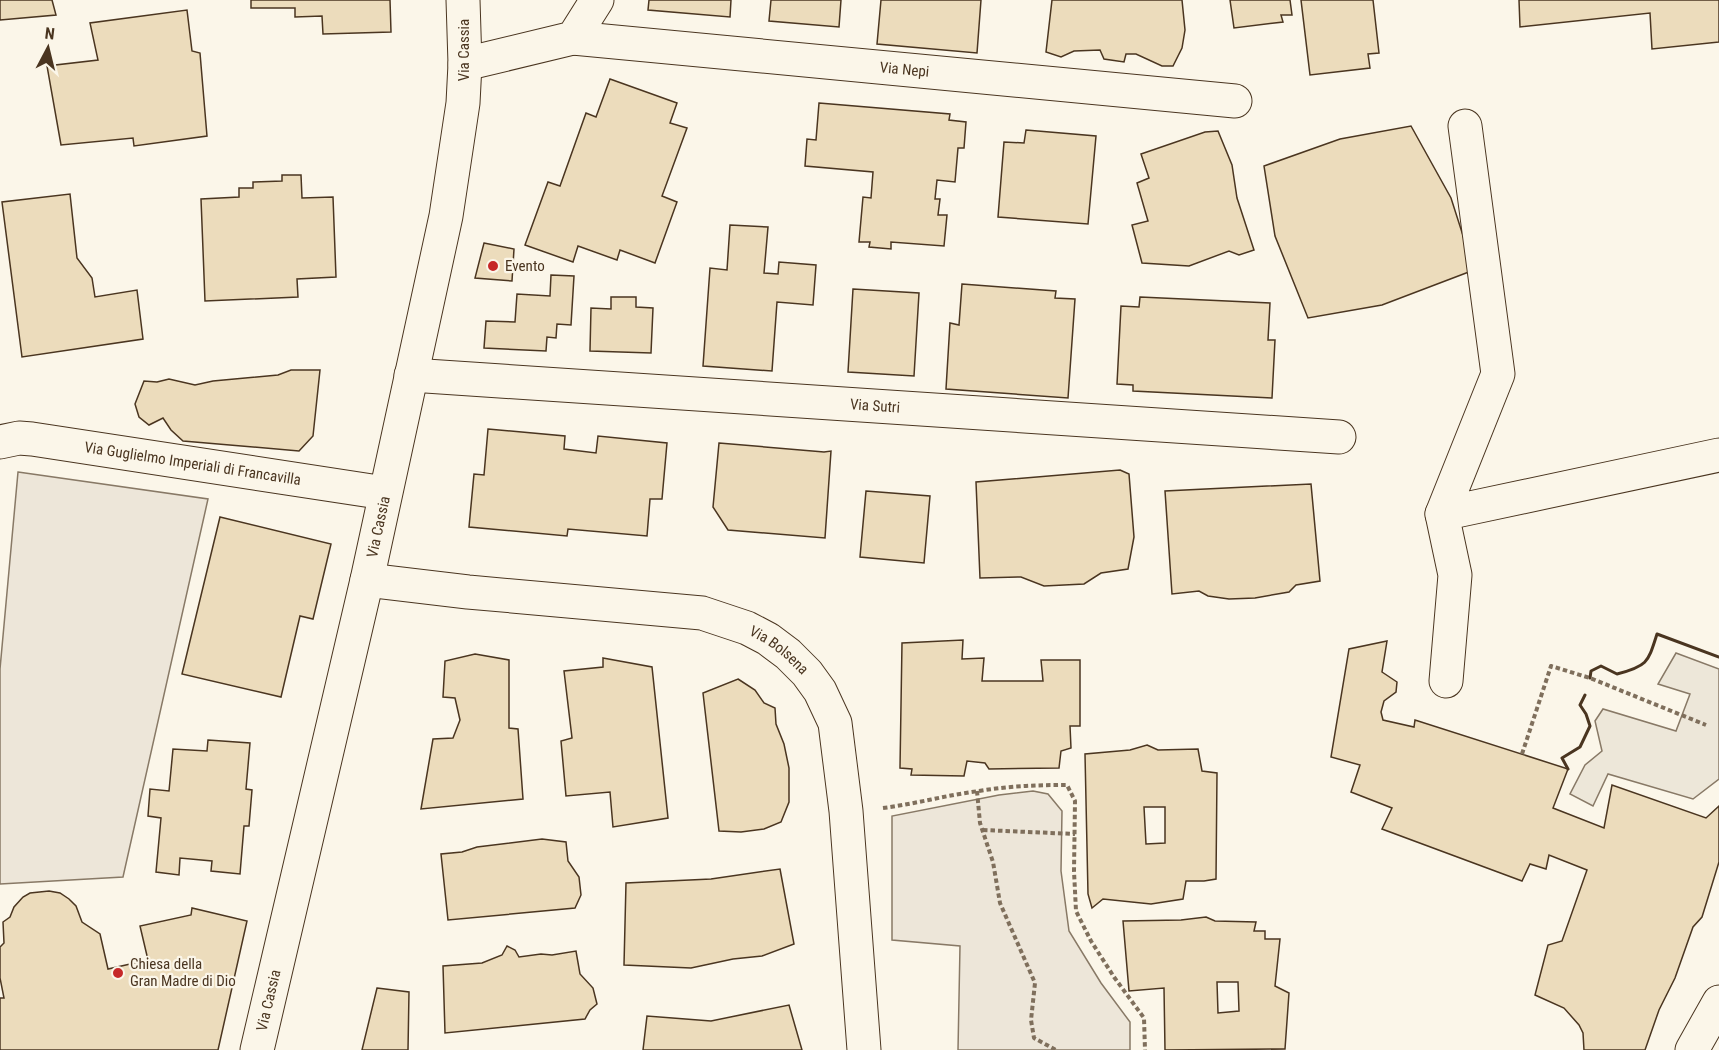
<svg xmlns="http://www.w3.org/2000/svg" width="1719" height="1050" font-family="'Roboto Condensed',sans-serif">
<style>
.green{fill:#ede6d9;stroke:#887966;stroke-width:1.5}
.parking{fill:#ede7d9;stroke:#887966;stroke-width:1.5}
.building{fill:#ecdcbc;stroke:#4a3520;stroke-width:1.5;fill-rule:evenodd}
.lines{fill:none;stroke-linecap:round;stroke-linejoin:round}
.minor-casing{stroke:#4a3520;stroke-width:35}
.path{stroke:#7f6f5c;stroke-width:4;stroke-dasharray:4.5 3;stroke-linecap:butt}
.minor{stroke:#fbf6e9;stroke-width:33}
.wall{stroke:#4a3520;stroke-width:3}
.poi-dot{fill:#c62828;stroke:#fbf6e9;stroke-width:2}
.labels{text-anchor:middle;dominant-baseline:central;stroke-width:4.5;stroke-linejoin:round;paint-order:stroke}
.street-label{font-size:15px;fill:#4a3520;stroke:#fbf6e9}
.poi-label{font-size:15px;fill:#4a3520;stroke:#fbf6e9;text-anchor:start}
</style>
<rect width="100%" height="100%" fill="#fbf6e9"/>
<g class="green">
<path d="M 18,472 L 208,499 L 123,877 L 0,884 L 0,669 Z"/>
<path d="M 1033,791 L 1048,794 L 1062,811 L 1061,871 L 1069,931 L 1101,983 L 1130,1022 L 1130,1050 L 958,1050 L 960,946 L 892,940 L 892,816 L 999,795 Z"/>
</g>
<path class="parking" d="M 1676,653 L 1719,669 L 1719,779 L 1693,799 L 1608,774 L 1593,806 L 1570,794 L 1585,765 L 1602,751 L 1595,721 L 1603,709 L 1676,731 L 1690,694 L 1658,684 Z"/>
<g class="building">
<path d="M 0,0 L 52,0 L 56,15 L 0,20 Z"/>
<path d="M 251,0 L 390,0 L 391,32 L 323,34 L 322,16 L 295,17 L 295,8 L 251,8 Z"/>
<path d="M 649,0 L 731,0 L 730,17 L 648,10 Z"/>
<path d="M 771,0 L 841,0 L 839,27 L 769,21 Z"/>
<path d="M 881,0 L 981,0 L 977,53 L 877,44 Z"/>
<path d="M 1052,0 L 1182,0 L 1185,30 L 1182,48 L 1173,66 L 1162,66 L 1136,54 L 1126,54 L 1124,62 L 1104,59 L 1100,50 L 1074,51 L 1061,57 L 1046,52 Z"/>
<path d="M 1230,0 L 1290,0 L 1292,15 L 1281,15 L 1283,22 L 1234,28 Z"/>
<path d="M 1301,0 L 1373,0 L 1379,53 L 1368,54 L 1370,68 L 1310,75 Z"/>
<path d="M 1519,0 L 1719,0 L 1719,42 L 1652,49 L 1650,13 L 1520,27 Z"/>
<path d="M 187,10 L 192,51 L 200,53 L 207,136 L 134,146 L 133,138 L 61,145 L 47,66 L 98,60 L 90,23 Z"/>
<path d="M 610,79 L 677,103 L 670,123 L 687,128 L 662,196 L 677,202 L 655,263 L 620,250 L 617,260 L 578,246 L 573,262 L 525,245 L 548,182 L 560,186 L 586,113 L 596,117 Z"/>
<path d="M 819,103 L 950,114 L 949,120 L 966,122 L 964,148 L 958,148 L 955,182 L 937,180 L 935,199 L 940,199 L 938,215 L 947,215 L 944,246 L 891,242 L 891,249 L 869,247 L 870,242 L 859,242 L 863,197 L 871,198 L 873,172 L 805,166 L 807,139 L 816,140 Z"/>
<path d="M 1411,126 L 1451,198 L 1474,270 L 1382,305 L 1308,318 L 1275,236 L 1264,166 L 1340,139 Z"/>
<path d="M 1026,130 L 1096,136 L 1088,224 L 998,217 L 1004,142 L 1024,143 Z"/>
<path d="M 1218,131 L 1232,165 L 1237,198 L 1254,250 L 1239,255 L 1229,251 L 1189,266 L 1142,263 L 1132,225 L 1148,221 L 1137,183 L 1149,178 L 1141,154 L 1205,132 Z"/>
<path d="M 282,175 L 301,175 L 302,198 L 333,197 L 336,277 L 297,279 L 298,297 L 205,301 L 201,199 L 239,197 L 239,188 L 253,188 L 253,182 L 282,181 Z"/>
<path d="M 70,194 L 77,258 L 92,278 L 95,297 L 137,290 L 143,339 L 22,357 L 2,202 Z"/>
<path d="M 730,225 L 768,227 L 764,273 L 778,274 L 779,262 L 816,265 L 813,305 L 777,302 L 772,371 L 703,366 L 710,268 L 727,270 Z"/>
<path d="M 484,243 L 514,249 L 512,281 L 475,278 Z"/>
<path d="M 551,275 L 574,276 L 571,325 L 557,324 L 556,338 L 547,337 L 546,351 L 484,348 L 486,321 L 515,322 L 517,294 L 550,296 Z"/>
<path d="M 962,284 L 1056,291 L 1055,298 L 1075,299 L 1068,398 L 946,389 L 950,323 L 959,325 Z"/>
<path d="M 853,289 L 919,293 L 914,376 L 848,372 Z"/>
<path d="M 611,297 L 636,297 L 636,307 L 653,308 L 651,353 L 590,351 L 591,308 L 611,309 Z"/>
<path d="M 1140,297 L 1270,303 L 1268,340 L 1275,340 L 1272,398 L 1133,391 L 1133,385 L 1117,384 L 1121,306 L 1139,307 Z"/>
<path d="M 291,370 L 320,370 L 313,436 L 299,451 L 183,441 L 171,430 L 163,418 L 149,425 L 139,417 L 135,404 L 144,381 L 157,382 L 169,379 L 195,385 L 213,381 L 278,375 Z"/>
<path d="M 488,429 L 565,436 L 564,449 L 596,453 L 598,436 L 667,443 L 662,499 L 650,499 L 647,536 L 568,529 L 567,536 L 469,527 L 474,474 L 484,475 Z"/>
<path d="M 719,443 L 824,452 L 831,451 L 825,538 L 728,530 L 713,507 Z"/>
<path d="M 1120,470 L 1129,474 L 1134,537 L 1128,569 L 1101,573 L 1084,584 L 1044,586 L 1021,577 L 980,578 L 976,482 Z"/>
<path d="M 1311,484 L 1320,581 L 1296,585 L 1289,592 L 1255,598 L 1229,599 L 1208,596 L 1199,591 L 1172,594 L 1165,491 Z"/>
<path d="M 866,491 L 930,496 L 924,563 L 860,557 Z"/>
<path d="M 220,517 L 331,544 L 313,619 L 300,616 L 281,697 L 182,674 Z"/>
<path d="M 963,640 L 962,659 L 984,658 L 982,681 L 1043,681 L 1041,660 L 1080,660 L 1080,726 L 1070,726 L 1071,748 L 1061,751 L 1059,768 L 989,769 L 985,763 L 967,761 L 964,776 L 911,775 L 912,769 L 900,768 L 902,643 Z"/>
<path d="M 1387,641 L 1382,672 L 1397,682 L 1396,692 L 1384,701 L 1381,712 L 1383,720 L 1414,727 L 1415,720 L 1568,769 L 1553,808 L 1604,828 L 1612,785 L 1706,818 L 1719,806 L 1719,862 L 1702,917 L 1693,927 L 1675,978 L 1659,1010 L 1645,1050 L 1584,1050 L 1583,1033 L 1579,1025 L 1564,1008 L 1535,995 L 1548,945 L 1562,941 L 1587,870 L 1549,855 L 1546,869 L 1530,864 L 1522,881 L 1382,829 L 1392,808 L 1351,792 L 1360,765 L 1331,757 L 1349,649 Z"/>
<path d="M 475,654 L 509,660 L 509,728 L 518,729 L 523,799 L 421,809 L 433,739 L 453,738 L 460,720 L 455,698 L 443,697 L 445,661 Z"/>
<path d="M 603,658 L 652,667 L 668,818 L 613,827 L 610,792 L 566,796 L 561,741 L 572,738 L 564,671 L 603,667 Z"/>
<path d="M 738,679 L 755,690 L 764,703 L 775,708 L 776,724 L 784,744 L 789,768 L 789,802 L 781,822 L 764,829 L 741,832 L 719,831 L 703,693 Z"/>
<path d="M 208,740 L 250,743 L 246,789 L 252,790 L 249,826 L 244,826 L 240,874 L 211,871 L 212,861 L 180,858 L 179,875 L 156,872 L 161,818 L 148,816 L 150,789 L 169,791 L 173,749 L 207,751 Z"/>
<path d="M 1147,745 L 1158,750 L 1198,749 L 1202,771 L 1217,773 L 1216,879 L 1204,881 L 1186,881 L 1183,899 L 1151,904 L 1103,899 L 1092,908 L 1088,894 L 1085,754 L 1130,750 ZM 1144,807 L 1165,807 L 1165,843 L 1146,844 Z"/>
<path d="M 542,839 L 566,842 L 568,861 L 579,877 L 581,895 L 575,908 L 448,920 L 441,854 L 462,852 L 477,847 Z"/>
<path d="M 780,869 L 794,944 L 762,956 L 733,959 L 691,968 L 624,965 L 626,883 L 711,879 Z"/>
<path d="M 49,891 L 60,893 L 69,899 L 76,906 L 82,922 L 100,934 L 108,969 L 148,960 L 140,926 L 191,915 L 192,908 L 247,921 L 218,1050 L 0,1050 L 0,998 L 4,998 L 0,978 L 0,947 L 4,943 L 3,922 L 10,917 L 14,907 L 23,897 L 30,893 Z"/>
<path d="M 1206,917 L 1215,921 L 1256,922 L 1254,931 L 1265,931 L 1265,939 L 1280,939 L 1275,986 L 1289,993 L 1285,1049 L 1165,1050 L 1164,988 L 1129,991 L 1123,921 L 1181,920 ZM 1217,982 L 1238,982 L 1239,1011 L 1218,1013 Z"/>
<path d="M 507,946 L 515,950 L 519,957 L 541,954 L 552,955 L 576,951 L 580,974 L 593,988 L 597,1004 L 590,1010 L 585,1019 L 445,1033 L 443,966 L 482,963 L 502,955 Z"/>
<path d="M 377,988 L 409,992 L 408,1050 L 362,1050 Z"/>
<path d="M 789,1005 L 802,1050 L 643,1050 L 647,1016 L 711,1021 Z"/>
</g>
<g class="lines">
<g class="minor-casing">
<g id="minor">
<path id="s1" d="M 573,38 L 1235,101"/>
<path d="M 465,64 L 573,38 L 597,0"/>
<path d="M 1465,126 L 1498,374 L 1442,514 L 1719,455"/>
<path id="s2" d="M 411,375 L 1339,437"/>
<path id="s3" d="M 0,442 L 19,438 L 32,439 L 385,493"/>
<path d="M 1442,514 L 1455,575 L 1446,681"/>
<path id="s4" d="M 367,580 L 468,592 L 702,613 L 747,628 L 768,639 L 788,654 L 807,673 L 820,691 L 835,723 L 846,811 L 864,1050"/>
<path id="s5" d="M 257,1050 L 367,580 L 446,216 L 463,103 L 465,64 L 463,0"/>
<path d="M 1692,1050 L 1719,1002"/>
</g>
</g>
<g class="path">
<path d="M 1522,754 L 1551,666 L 1590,678 L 1706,725"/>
<path d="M 977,791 L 980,823 L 993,862 L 1000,903 L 1035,983 L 1031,1020 L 1034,1038 L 1056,1050"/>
<path d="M 883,808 C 915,804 947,795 979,791 C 1009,786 1037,785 1067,785 L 1075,801 L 1074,871 L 1076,911 L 1091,941 L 1114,977 L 1144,1018 L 1145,1050"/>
<path d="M 983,830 L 1075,834"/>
</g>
<use href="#minor" class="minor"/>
<g class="wall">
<path d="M 1590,678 L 1591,671 L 1601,666 L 1617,674 C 1648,666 1648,662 1657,634 L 1719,657"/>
<path d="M 1568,769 L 1562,758 L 1580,747 L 1590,726 L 1586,714 L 1580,705 L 1585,695"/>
</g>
</g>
<g class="poi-dot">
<circle cx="493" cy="266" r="6"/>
<circle cx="118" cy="973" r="6"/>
</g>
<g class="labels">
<g class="street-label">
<text transform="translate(464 50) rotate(-90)">Via Cassia</text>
<text stroke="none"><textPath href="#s1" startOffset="333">Via Nepi</textPath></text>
<text stroke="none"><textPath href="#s2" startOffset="465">Via Sutri</textPath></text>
<text stroke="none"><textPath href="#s3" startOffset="195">Via Guglielmo Imperiali di Francavilla</textPath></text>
<text stroke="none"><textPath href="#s5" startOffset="537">Via Cassia</textPath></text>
<text stroke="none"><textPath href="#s4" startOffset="423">Via Bolsena</textPath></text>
<text stroke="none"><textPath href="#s5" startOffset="51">Via Cassia</textPath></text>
</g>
<g class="poi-label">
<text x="505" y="266">Evento</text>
<text x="130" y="964">Chiesa della<tspan x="130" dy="17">Gran Madre di Dio</tspan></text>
</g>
</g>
<g transform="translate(48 48) rotate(7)" stroke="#fbf6e9" stroke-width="4.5" paint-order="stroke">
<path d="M0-4.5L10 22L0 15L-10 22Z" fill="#4a3520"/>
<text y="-9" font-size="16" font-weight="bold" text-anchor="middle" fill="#4a3520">N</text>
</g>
</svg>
